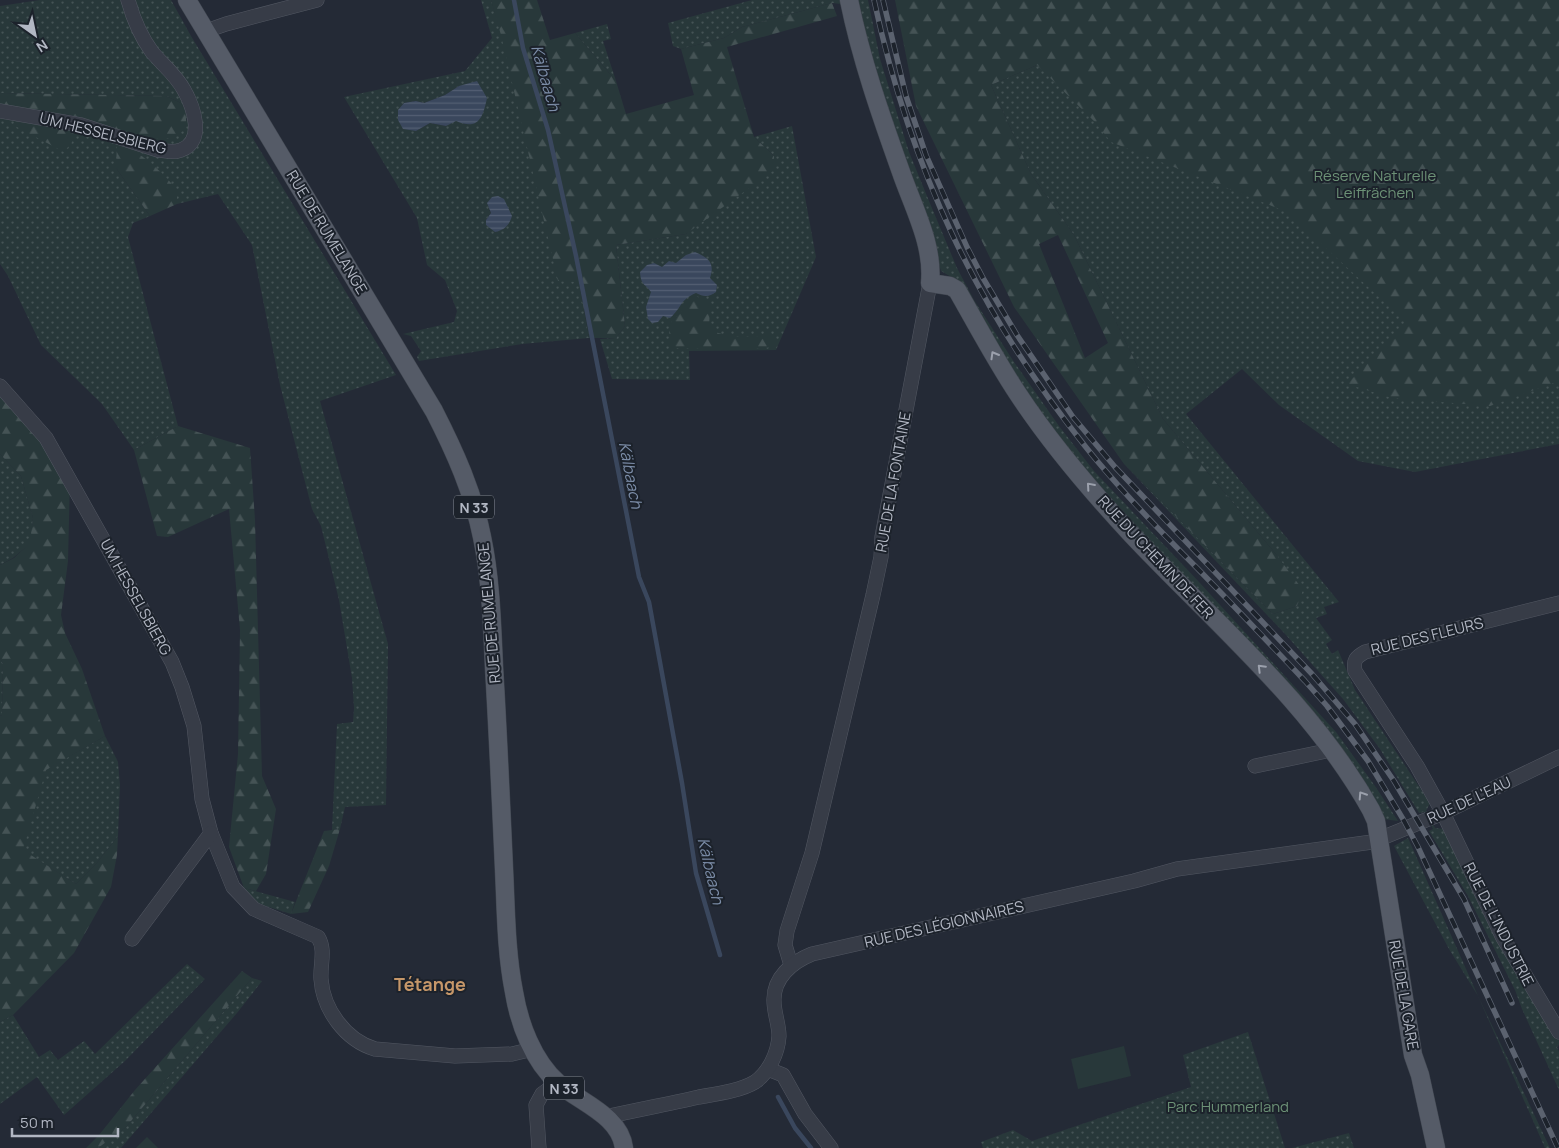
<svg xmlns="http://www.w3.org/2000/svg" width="1559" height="1148" font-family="Manrope,sans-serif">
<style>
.grass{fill:url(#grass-dots);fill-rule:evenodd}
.forest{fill:url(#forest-firs);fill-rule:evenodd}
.garden{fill:#28383a}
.water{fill:url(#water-rules)}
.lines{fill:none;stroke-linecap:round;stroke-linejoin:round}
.stream{stroke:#3a475d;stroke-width:4.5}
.minor-casing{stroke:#525762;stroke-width:15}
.major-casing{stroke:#404650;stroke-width:19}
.minor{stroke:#373c47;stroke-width:14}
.major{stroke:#555b67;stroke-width:18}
.rail-casing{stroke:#5b626f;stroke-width:5.5}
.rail{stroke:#1c222b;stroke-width:4;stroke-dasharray:11;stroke-linecap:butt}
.oneway{stroke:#9ba0ac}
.labels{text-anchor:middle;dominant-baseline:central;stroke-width:4;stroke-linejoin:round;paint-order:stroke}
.shield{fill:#1c222b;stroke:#858a95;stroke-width:1}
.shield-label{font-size:14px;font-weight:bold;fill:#b2b7c3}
.street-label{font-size:15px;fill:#b2b7c3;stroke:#1c222b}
.park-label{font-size:15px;fill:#6c9176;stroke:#1c222b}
.water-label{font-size:16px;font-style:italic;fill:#7c8da8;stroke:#1c222b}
.quarter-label{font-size:18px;font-weight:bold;fill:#c69769;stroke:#1c222b}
</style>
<defs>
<pattern id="grass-dots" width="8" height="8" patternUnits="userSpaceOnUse" patternTransform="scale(1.25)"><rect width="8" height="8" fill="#28383a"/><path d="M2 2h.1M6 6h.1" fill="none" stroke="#455355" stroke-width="1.8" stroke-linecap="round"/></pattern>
<pattern id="forest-firs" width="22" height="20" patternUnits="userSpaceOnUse" patternTransform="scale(1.25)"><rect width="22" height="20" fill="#28383a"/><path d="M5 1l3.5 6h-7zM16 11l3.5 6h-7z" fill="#455355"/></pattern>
<pattern id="water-rules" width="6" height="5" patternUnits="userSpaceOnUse" patternTransform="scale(1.25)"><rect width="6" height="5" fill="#3a475d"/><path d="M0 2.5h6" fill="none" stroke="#545f73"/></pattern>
</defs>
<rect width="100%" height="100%" fill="#242a36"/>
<g class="grass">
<path d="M 40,0 L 171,0 L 191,36 L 396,375 L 320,401 L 388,644 L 386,805 L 345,807 L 340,829 L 332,830 L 337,724 L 353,722 L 354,708 L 352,678 L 339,600 L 321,526 L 312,509 L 280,385 L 252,245 L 218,194 L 177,204 L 177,190 L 116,168 L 150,216 L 133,223 L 128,237 L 178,426 L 134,450 L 102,404 L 41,345 L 8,276 L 0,264 L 0,111 L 48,118 L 63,114 L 147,139 L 187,120 L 181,103 L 166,96 L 0,93 L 0,6 Z"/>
<path d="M 481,0 L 491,0 L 579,282 L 589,338 L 522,344 L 419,361 L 417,357 L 421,351 L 411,336 L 403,334 L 454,322 L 457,311 L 445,280 L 427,265 L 417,218 L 344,97 L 465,71 L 492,38 ZM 459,86 L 446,126 L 430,123 L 416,131 L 398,111 L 404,103 L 416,101 L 424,103 L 445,95 ZM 488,208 L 505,228 L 495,232 L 486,220 L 491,213 Z"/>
<path d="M 752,0 L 841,0 L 841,4 L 832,3 L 742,27 L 724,38 L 681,49 L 673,46 L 668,23 Z"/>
<path d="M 857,0 L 868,0 L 880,59 L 909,152 L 929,201 L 957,268 L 974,300 L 1014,362 L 1059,426 L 1094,471 L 1200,583 L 1336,732 L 1375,786 L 1398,821 L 1383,819 L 1043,422 L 958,281 L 941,271 L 924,214 L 883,103 Z"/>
<path d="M 1559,0 L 1559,444 L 1415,472 L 1358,461 L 1279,405 L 1242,369 L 1186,414 L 1339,602 L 1324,607 L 1327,614 L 1316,618 L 1332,640 L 1326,644 L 1332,654 L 1338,650 L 1355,690 L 1430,803 L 1426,811 L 1435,828 L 1446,829 L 1528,989 L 1559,1041 L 1559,1045 L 1557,1047 L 1559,1052 L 1559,1090 L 1522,1009 L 1515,990 L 1468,896 L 1429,831 L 1433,829 L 1424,812 L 1419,813 L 1380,749 L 1343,699 L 1286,635 L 1124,464 L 1273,614 L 1297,606 L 1302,590 L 1275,553 L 1163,419 L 1074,235 L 1031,174 L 991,85 L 1037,65 Z"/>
<path d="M 607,24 L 611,39 L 603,41 L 616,81 L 575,33 Z"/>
<path d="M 792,126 L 816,257 L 776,350 L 689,351 L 690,380 L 612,379 L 600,339 L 616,338 L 625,326 L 616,245 L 686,234 L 774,156 L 754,137 Z"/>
<path d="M 0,454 L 21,476 L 33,518 L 31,543 L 13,558 L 0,565 Z"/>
<path d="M 0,658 L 3,664 L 2,715 L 0,716 Z"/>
<path d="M 105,736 L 118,762 L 120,785 L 118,836 L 96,864 L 76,884 L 22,850 L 45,770 Z"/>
<path d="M 1408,838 L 1478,996 L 1550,1148 L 1545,1148 L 1478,996 L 1449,949 L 1394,846 Z"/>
<path d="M 244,888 L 295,902 L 291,914 L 259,904 Z"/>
<path d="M 187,964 L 205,979 L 125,1061 L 64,1115 L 37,1077 L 0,1104 L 0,1022 L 13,1015 L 39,1057 L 50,1050 L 58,1060 L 84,1041 L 95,1054 Z"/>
<path d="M 252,978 L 262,981 L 237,1013 L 121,1148 L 97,1148 L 126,1127 Z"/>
<path d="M 1248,1032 L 1285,1148 L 983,1148 L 981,1142 L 1013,1130 L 1032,1141 L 1191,1087 L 1183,1055 Z"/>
<path d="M 1349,1133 L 1354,1148 L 1292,1148 Z"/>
</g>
<g class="forest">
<path d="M 491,0 L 537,0 L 550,40 L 575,33 L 616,81 L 626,114 L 694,95 L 681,49 L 724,38 L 742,27 L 832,3 L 837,16 L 727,47 L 754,137 L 774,156 L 774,170 L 686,234 L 616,245 L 625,326 L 616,338 L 589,338 L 579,282 L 558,281 L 501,35 Z"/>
<path d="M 895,0 L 1559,0 L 1559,381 L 1490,406 L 1392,398 L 1347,384 L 1407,323 L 1287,212 L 1111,142 L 1095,122 L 1037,65 L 991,85 L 1031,174 L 1074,235 L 1163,419 L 1275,553 L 1303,590 L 1297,606 L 1273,614 L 1124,464 L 1014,307 L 916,106 ZM 1058,235 L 1108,343 L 1085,358 L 1039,244 Z"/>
<path d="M 0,93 L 166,96 L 181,103 C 183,108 187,116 186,121 C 179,165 87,115 63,114 C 59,114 53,117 49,118 L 70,130 L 72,142 L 64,152 L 15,126 L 12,113 L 0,111 Z"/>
<path d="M 117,144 C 141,151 161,171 177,190 L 177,204 L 150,216 L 116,168 Z"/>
<path d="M 696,296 L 710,303 L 709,329 C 729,339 751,338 773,334 L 776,340 L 774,347 L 746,350 L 670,348 L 669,326 L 673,319 L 679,315 L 689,299 Z"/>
<path d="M 0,393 L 7,394 L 70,479 L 68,561 L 61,615 L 65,633 L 82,669 L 105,736 L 46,770 L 23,850 L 76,884 L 96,864 L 118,836 L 117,855 L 111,887 L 74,953 L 13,1015 L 0,1022 L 0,716 L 2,715 L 3,664 L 0,658 L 0,565 L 14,558 L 30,543 L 33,518 L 21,476 L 0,454 Z"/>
<path d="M 178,426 L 250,448 L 255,520 L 262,776 L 276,809 L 266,874 L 256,891 L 244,888 L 229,847 L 238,754 L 240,630 L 229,509 L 168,537 L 157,536 L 134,450 Z"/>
<path d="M 340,829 L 329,866 L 308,912 L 291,914 L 324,831 Z"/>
<path d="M 242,971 L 252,978 L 126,1127 L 98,1148 L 86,1148 L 99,1135 L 135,1090 Z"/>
</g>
<g class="garden">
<path d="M 1124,1046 L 1131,1076 L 1078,1089 L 1071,1059 Z"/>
<path d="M 147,1137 L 158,1148 L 136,1148 Z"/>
</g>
<g class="water">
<path d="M 477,81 L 487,98 C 483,117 479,131 456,121 L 446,126 L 430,123 L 416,131 L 403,129 L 398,120 L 398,110 L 404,103 L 416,101 L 424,103 L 445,95 L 459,86 Z"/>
<path d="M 498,196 L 504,199 L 512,216 C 509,226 504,230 495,232 L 486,225 L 486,220 L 491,213 L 487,203 L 492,197 Z"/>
<path d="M 695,252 C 709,258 715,263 710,278 L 717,285 L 716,292 C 709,297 704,297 696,293 C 679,300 682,308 670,318 L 663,316 L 658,322 L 652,323 L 648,319 L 646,307 L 651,292 C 645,283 641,286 640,272 L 647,265 L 654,263 L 662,267 L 669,261 L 676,263 L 686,255 Z"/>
</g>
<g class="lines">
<g class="stream">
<path d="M 514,0 L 523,48 L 548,130 L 576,256 L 639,577 L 649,602 L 682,783 L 696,873 L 720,955"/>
<path d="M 778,1097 L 795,1128 L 811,1148"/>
</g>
<g class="minor-casing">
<g id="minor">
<path d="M 206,31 L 226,24 L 317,0"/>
<path d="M 0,111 L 81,125 L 158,150 C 165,151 174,153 181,150 C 206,141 193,106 184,90 C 176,75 163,65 152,52 C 141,37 133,18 128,0"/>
<path d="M 0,386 L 46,438 L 172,662 L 182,687 L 194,726 L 202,799 L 211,833 L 233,887 L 254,909 L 318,937 C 326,950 320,964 321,979 C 323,1009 345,1040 375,1049 L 455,1056 L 512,1054 L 533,1049"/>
<path d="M 1559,603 L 1365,652 C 1356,657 1353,660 1355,671 L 1417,766 L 1443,813 L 1503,938 L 1559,1032"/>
<path d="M 1255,766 L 1331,750"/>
<path d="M 132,939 L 211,833"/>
<path d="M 791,965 L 785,945 L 787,931 L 812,853 L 873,595 L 881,557 L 882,537 L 930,283"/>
<path d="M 768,1069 L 783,1075 L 805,1114 L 831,1148"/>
<path d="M 605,1117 C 637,1110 668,1104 699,1097 C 716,1094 740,1091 755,1082 C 769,1072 778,1053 779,1036 C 779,1024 774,1013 774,1001 C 773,978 792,962 812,954 L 1134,881 L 1177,869 L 1372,842 L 1443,813 L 1559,757"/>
<path d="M 539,1148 L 536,1105 L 542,1094 L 557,1083"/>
</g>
</g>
<g class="major-casing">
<g id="major">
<path d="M 187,0 L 434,411 C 455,452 473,492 482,537 C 491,580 492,624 494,667 C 498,734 501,802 504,869 C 506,910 506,952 514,992 C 519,1023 533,1061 558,1083 C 579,1102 620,1115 624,1148"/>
<path d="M 849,0 C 861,59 881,116 901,172 C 913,207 934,245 930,283 L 950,286 L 957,290 C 977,325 996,361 1018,394 C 1051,444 1091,491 1132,535 C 1215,623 1312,704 1371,810 L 1376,821 L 1413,1055 L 1420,1075 L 1436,1148"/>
</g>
</g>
<use href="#minor" class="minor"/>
<use href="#major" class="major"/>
<g class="rail-casing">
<g id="rail">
<path d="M 874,0 C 910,168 978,312 1085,446 C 1119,489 1158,529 1197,568 C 1233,605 1269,643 1305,681 L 1327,706 L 1368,761 L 1403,819 L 1418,847 L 1558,1148"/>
<path d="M 883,0 L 906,96 L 926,155 L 967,247 L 983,278 L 1017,335 L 1073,417 L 1115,467 L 1312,674 L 1355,724 L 1394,781 L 1464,899 L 1512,1003"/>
</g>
</g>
<use href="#rail" class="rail"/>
</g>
<defs><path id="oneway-chevron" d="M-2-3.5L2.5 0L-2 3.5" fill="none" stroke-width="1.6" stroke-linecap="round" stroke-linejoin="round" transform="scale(1.25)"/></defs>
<g class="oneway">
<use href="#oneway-chevron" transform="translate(994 355) rotate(-120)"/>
<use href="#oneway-chevron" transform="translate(1090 486) rotate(-131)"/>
<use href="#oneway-chevron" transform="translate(1261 668) rotate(-135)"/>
<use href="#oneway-chevron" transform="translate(1362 795) rotate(-123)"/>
</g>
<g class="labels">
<g class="shield">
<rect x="454" y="495.5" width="40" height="23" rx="4"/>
<rect x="544" y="1076.5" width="40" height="23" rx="4"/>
</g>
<g class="shield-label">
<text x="474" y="507">N 33</text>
<text x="564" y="1088">N 33</text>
</g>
<g class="street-label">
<text transform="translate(103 133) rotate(14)">UM HESSELSBIERG</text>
<text transform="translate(327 232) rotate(59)">RUE DE RUMELANGE</text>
<text transform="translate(893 482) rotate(-80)">RUE DE LA FONTAINE</text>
<text transform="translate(1156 557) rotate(47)">RUE DU CHEMIN DE FER</text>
<text transform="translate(136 597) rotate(61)">UM HESSELSBIERG</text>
<text transform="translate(489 613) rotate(-95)">RUE DE RUMELANGE</text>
<text transform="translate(1427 636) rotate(-14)">RUE DES FLEURS</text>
<text transform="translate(1469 800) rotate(-25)">RUE DE L'EAU</text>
<text transform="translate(944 924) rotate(-13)">RUE DES LÉGIONNAIRES</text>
<text transform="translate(1499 924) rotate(63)">RUE DE L'INDUSTRIE</text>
<text transform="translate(1404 995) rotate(80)">RUE DE LA GARE</text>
</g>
<g class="park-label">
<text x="1375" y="175">Réserve Naturelle<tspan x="1375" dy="17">Leiffrächen</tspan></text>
<text x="1228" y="1106">Parc Hummerland</text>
</g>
<g class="water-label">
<text transform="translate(546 78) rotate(74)">Kälbaach</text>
<text transform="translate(631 475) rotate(79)">Kälbaach</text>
<text transform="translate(711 871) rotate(77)">Kälbaach</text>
</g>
<g class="quarter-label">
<text x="430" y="984">Tétange</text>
</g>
</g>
<g transform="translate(35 35) rotate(147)" stroke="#1c222b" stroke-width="4" paint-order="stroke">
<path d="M0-4L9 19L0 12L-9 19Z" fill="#b2b7c3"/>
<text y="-8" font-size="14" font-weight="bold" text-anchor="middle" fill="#b2b7c3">N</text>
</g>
<path d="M12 1128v8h106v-8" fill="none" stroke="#b2b7c3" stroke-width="2.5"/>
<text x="20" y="1128" font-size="15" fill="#b2b7c3" stroke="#1c222b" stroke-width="4" paint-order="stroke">50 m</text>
</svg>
